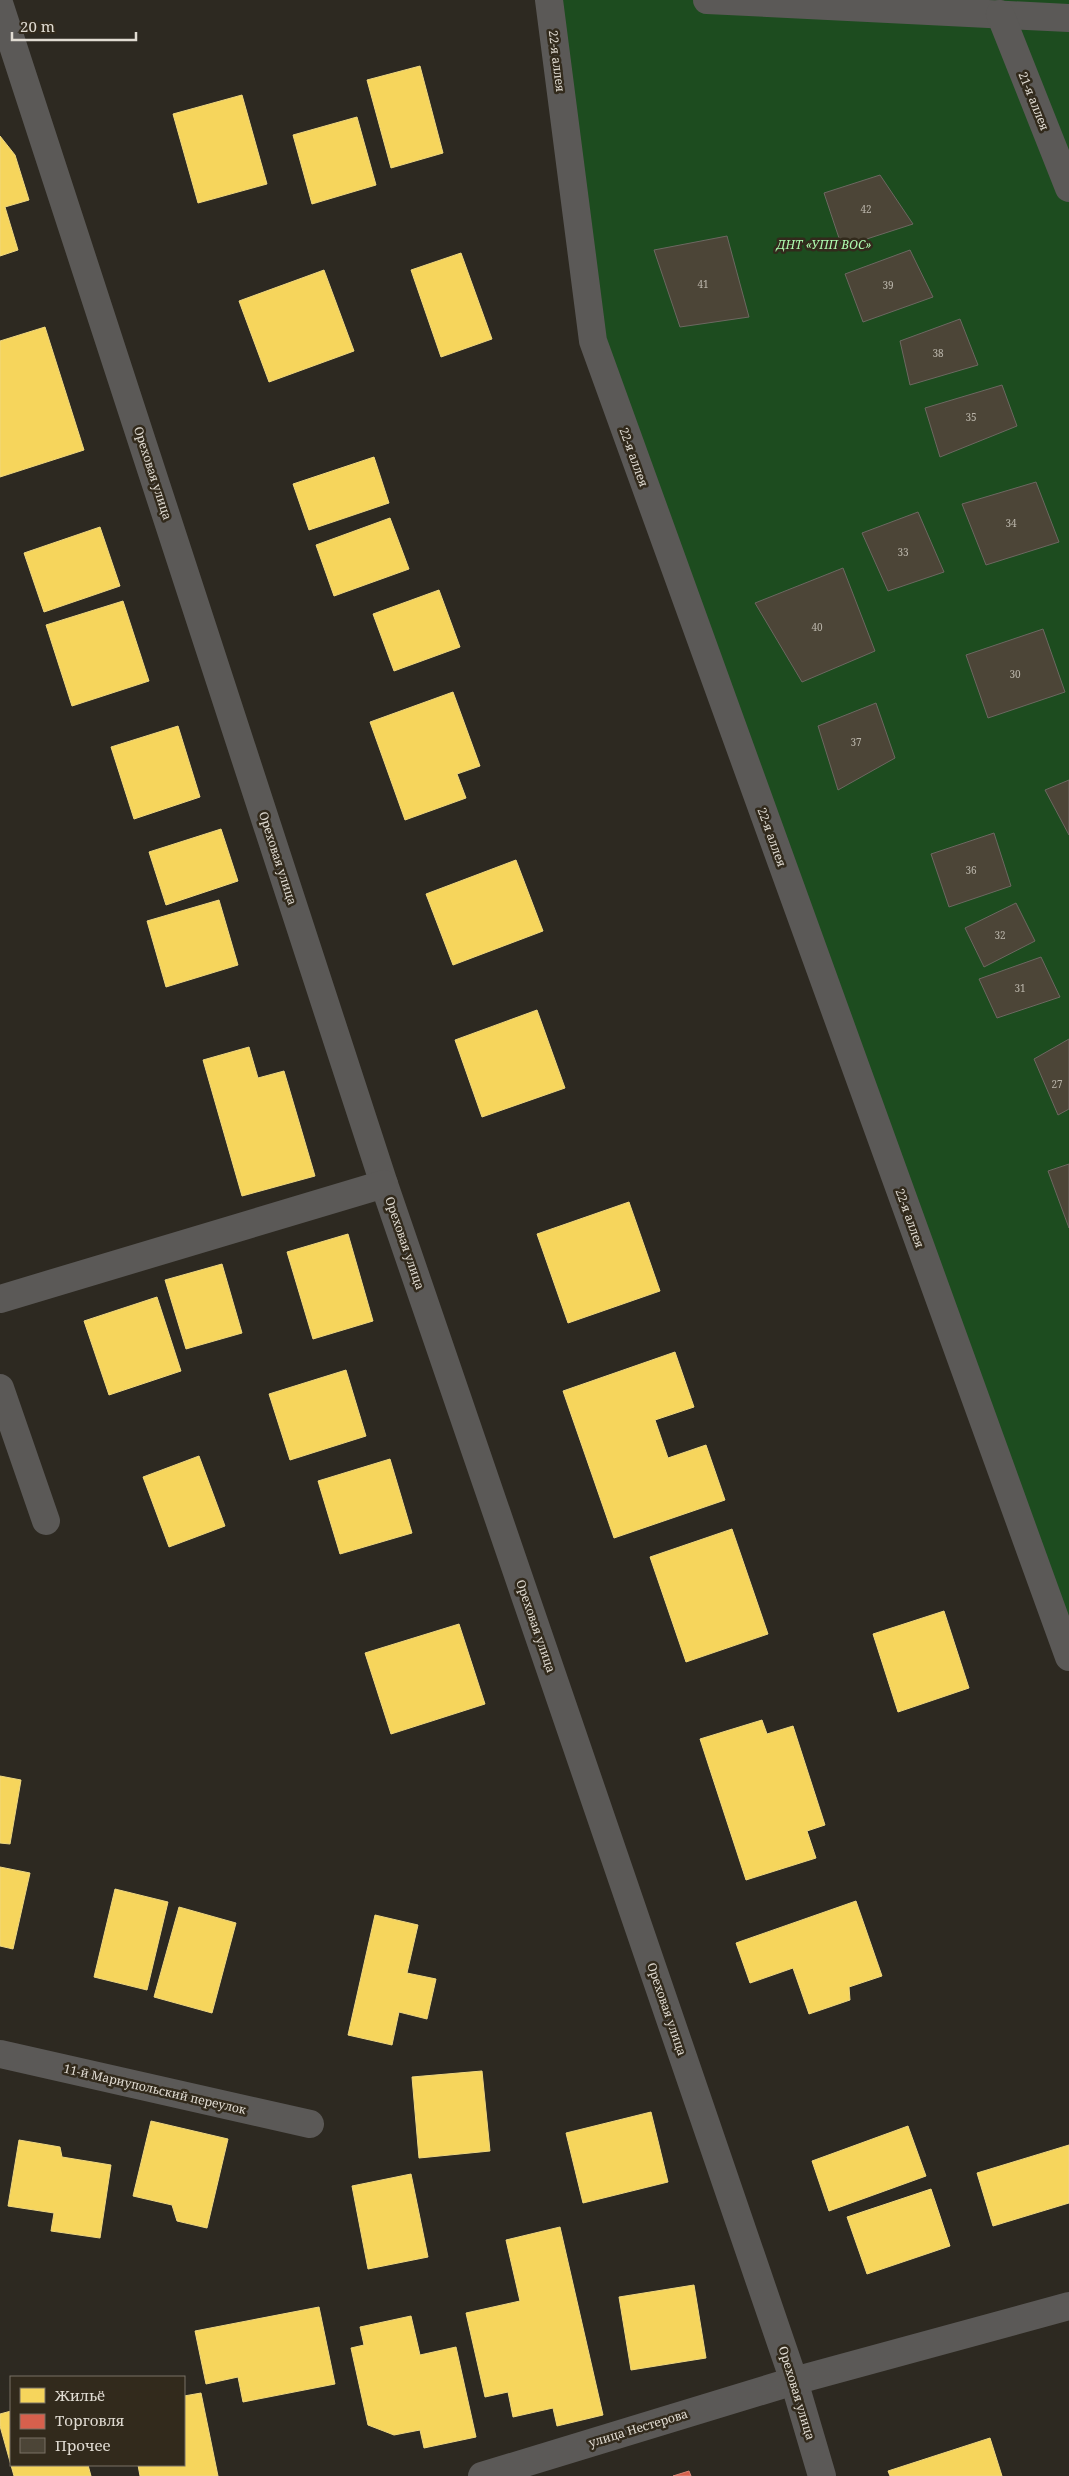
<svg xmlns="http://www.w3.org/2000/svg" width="1069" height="2476" font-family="'Noto Serif',serif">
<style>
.green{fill:#1d4c1f}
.homes{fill:#f6d55c;stroke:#efd77f}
.shops{fill:#d6604d;stroke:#d98575}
.building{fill:#4c4537;stroke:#6c6861}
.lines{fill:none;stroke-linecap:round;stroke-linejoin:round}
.minor{stroke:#5b5957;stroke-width:28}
.labels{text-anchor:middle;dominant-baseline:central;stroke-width:5;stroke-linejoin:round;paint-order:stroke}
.number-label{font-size:10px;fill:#bbb6ab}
.street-label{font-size:12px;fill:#e0dbd2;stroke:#322a1c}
.park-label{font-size:12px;font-style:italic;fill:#aefbaf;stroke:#322a1c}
</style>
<rect width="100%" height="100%" fill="#2d2921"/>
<path class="green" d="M 538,0 L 1069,0 L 1069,1657 L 593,341 Z"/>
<g class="homes">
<path d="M 420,66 L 443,153 L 391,168 L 367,80 Z"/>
<path d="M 242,95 L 267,184 L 198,203 L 173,114 Z"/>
<path d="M 357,117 L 376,185 L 312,204 L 293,135 Z"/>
<path d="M 0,136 L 15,155 L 29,200 L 5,207 L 18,250 L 0,256 Z"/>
<path d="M 461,253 L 492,339 L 441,357 L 411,270 Z"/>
<path d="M 324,270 L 354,351 L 269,382 L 239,301 Z"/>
<path d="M 45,327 L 84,450 L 0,477 L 0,341 Z"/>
<path d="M 374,457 L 389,503 L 309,530 L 293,484 Z"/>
<path d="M 390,518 L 409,569 L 334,596 L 316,545 Z"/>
<path d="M 100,527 L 120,586 L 44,612 L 24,553 Z"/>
<path d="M 439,590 L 460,647 L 394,671 L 373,614 Z"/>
<path d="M 123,601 L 149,681 L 72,706 L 46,625 Z"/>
<path d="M 453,692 L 480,766 L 457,774 L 466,798 L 405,820 L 370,722 Z"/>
<path d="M 178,726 L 200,797 L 134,819 L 111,747 Z"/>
<path d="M 221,829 L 238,881 L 166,905 L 149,852 Z"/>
<path d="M 516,860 L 543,931 L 453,965 L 426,894 Z"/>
<path d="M 219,900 L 238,965 L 166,987 L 147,921 Z"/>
<path d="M 537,1010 L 565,1088 L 482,1117 L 455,1040 Z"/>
<path d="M 249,1047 L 258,1078 L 284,1071 L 315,1176 L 242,1196 L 203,1060 Z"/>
<path d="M 629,1202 L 660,1291 L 568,1323 L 537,1234 Z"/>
<path d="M 348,1234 L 373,1321 L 313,1339 L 287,1252 Z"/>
<path d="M 222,1264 L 242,1333 L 186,1349 L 165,1280 Z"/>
<path d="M 157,1297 L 181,1371 L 109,1395 L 84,1321 Z"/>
<path d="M 675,1352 L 694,1407 L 655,1420 L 668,1458 L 706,1445 L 725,1500 L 614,1538 L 563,1391 Z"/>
<path d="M 346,1370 L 366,1436 L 290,1460 L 269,1394 Z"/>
<path d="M 199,1456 L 225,1526 L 169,1547 L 143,1477 Z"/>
<path d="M 390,1459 L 412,1533 L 340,1554 L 318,1481 Z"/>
<path d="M 732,1529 L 768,1634 L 686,1662 L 650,1557 Z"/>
<path d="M 944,1611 L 969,1688 L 898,1712 L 873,1634 Z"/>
<path d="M 459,1624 L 485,1704 L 391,1734 L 365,1653 Z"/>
<path d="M 762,1720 L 767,1734 L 793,1726 L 825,1825 L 807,1831 L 816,1858 L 746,1880 L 700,1739 Z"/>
<path d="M 0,1776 L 21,1780 L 10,1844 L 0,1843 Z"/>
<path d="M 0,1867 L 30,1873 L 13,1949 L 0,1946 Z"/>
<path d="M 115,1889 L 168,1902 L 147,1990 L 94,1977 Z"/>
<path d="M 856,1901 L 882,1976 L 849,1987 L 850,2000 L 809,2014 L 793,1968 L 750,1983 L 736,1943 Z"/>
<path d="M 179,1907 L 236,1923 L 212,2013 L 154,1997 Z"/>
<path d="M 375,1915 L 418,1925 L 407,1973 L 436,1979 L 427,2019 L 399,2012 L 392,2045 L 348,2035 Z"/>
<path d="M 482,2071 L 490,2151 L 419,2158 L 412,2077 Z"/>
<path d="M 651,2112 L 668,2182 L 583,2203 L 566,2133 Z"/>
<path d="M 151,2121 L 228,2139 L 207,2228 L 177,2221 L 172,2205 L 133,2196 Z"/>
<path d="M 908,2126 L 926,2176 L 829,2211 L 812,2161 Z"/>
<path d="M 19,2140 L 60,2147 L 62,2157 L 111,2165 L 100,2238 L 51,2231 L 54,2213 L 8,2206 Z"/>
<path d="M 1069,2145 L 1069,2203 L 993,2226 L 977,2173 Z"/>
<path d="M 411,2174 L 428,2257 L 368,2269 L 352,2186 Z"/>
<path d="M 931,2189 L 950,2246 L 867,2274 L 847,2217 Z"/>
<path d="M 560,2227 L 603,2415 L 557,2426 L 553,2408 L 513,2417 L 508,2392 L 485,2397 L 466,2313 L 520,2301 L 506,2240 Z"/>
<path d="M 694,2285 L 706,2358 L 631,2370 L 619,2297 Z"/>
<path d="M 319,2307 L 335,2384 L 243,2402 L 238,2377 L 206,2384 L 195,2331 Z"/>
<path d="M 411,2316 L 420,2355 L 456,2347 L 476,2437 L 424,2448 L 420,2430 L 394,2435 L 368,2425 L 351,2348 L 364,2345 L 360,2327 Z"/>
<path d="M 201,2393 L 218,2476 L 140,2476 L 138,2465 L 184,2465 L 184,2396 Z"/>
<path d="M 11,2411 L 11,2465 L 88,2465 L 91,2476 L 14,2476 L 0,2426 L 0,2414 Z"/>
<path d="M 990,2438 L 1002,2476 L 890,2476 L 888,2471 Z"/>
</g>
<path class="shops" d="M 689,2471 L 691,2476 L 673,2476 Z"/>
<g class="building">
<path d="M 880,175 L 913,224 L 842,247 L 824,193 Z"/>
<path d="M 727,236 L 749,317 L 680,327 L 654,250 Z"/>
<path d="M 910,250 L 933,297 L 863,322 L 845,274 Z"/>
<path d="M 960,319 L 978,365 L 910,385 L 900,341 Z"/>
<path d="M 1002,385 L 1017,426 L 940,457 L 925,408 Z"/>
<path d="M 1036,482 L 1059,542 L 986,565 L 962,504 Z"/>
<path d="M 918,512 L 944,572 L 888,591 L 862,533 Z"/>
<path d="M 843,568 L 875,651 L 802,682 L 755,603 Z"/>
<path d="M 1043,629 L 1065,692 L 988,718 L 966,655 Z"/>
<path d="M 876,703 L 895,758 L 838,790 L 818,726 Z"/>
<path d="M 1069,780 L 1069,835 L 1045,790 Z"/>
<path d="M 994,833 L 1011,886 L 949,907 L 931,854 Z"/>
<path d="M 1016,903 L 1035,941 L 984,967 L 965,928 Z"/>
<path d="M 1041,957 L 1060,997 L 997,1018 L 979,979 Z"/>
<path d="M 1069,1039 L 1069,1109 L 1058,1115 L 1034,1059 Z"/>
<path d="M 1069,1164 L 1069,1228 L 1048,1171 Z"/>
</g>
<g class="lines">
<g class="minor">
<path d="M 549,0 L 593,341 L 1069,1657"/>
<path d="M 707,0 L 1069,18"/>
<path d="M 0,6 L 384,1184 L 794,2381 L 822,2476"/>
<path d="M 1000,14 L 1069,188"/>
<path d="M 0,1299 L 384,1184"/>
<path d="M 0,1388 L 46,1521"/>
<path d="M 0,2054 L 310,2124"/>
<path d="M 482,2476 L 794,2381 L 1069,2306"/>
</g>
</g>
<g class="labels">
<g class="number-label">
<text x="866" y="209">42</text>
<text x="703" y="284">41</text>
<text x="888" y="285">39</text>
<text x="938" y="353">38</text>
<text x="971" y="417">35</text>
<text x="1011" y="523">34</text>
<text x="903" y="552">33</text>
<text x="817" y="627">40</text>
<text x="1015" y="674">30</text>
<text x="856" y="742">37</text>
<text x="971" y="870">36</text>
<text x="1000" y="935">32</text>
<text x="1020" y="988">31</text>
<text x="1057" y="1084">27</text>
</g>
<g class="street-label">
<text transform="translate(557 61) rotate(83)">22-я аллея</text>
<text transform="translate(1034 101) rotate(68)">21-я аллея</text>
<text transform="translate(634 457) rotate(70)">22-я аллея</text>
<text transform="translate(153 473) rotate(72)">Ореховая улица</text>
<text transform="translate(772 837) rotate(70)">22-я аллея</text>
<text transform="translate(278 858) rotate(72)">Ореховая улица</text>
<text transform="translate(910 1218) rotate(70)">22-я аллея</text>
<text transform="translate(405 1243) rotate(71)">Ореховая улица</text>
<text transform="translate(536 1626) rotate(71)">Ореховая улица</text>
<text transform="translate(667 2009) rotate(71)">Ореховая улица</text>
<text transform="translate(155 2089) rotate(13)">11-й Мариупольский переулок</text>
<text transform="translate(797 2393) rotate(73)">Ореховая улица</text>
<text transform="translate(638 2428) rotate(-17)">улица Нестерова</text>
</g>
<g class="park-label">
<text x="824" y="244">ДНТ «УПП ВОС»</text>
</g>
</g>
<rect x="10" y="2376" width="175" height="90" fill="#322a1c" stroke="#787165"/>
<rect x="20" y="2388" width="25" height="15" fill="#f6d55c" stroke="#787165"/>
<text x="55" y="2401" font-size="15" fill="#e0dbd2">Жильё</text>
<rect x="20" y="2414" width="25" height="15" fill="#d6604d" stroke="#787165"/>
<text x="55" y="2426" font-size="15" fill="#e0dbd2">Торговля</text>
<rect x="20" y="2438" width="25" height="15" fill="#4c4537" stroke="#787165"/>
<text x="55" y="2451" font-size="15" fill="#e0dbd2">Прочее</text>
<path d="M12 32v8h124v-8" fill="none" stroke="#e0dbd2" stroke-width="2.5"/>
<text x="20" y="32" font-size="15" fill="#e0dbd2" stroke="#322a1c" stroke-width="4" paint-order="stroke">20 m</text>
</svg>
